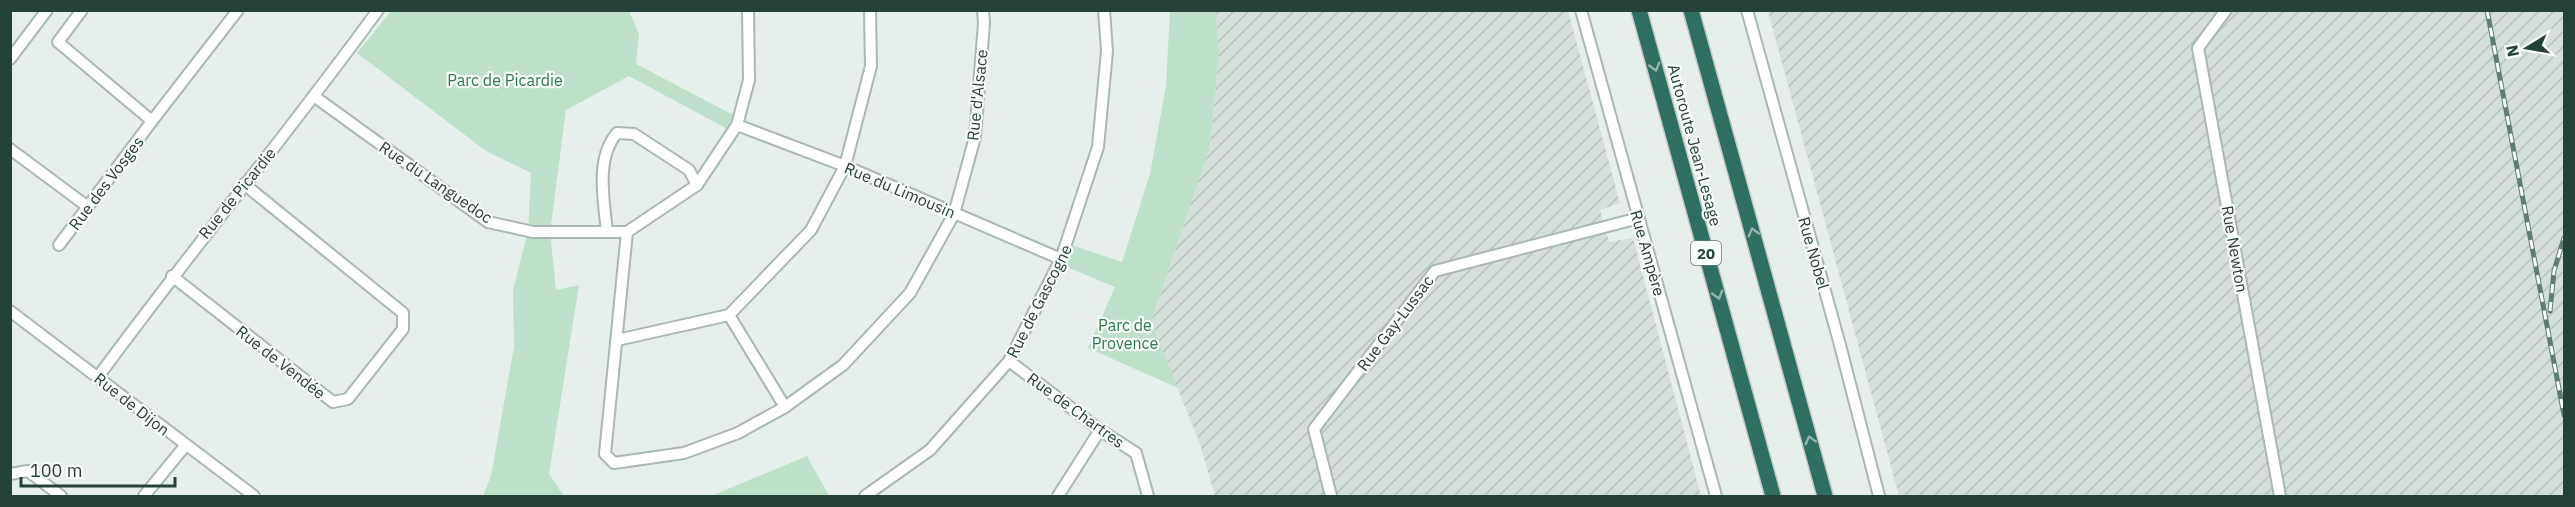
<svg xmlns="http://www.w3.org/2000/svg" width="2575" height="507" font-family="'IBM Plex Sans',sans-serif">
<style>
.industrial{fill:url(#industrial-furrows)}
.green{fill:#bfe0c8}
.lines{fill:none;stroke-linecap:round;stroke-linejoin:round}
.minor-casing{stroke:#a8b8b2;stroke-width:14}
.highway-casing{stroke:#c2cac8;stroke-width:18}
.minor{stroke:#fff;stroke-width:10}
.highway{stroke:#2f6f62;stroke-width:15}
.rail-casing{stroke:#5f7d75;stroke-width:5}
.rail{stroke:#f7fbf9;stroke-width:3;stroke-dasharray:9;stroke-linecap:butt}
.oneway{stroke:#93b5ae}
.labels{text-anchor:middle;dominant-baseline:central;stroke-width:4.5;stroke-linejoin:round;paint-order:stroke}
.shield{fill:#f7fbf9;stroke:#637a73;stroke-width:1.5}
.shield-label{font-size:15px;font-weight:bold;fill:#24423a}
.park-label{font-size:16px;fill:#2d7a4b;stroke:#f7fbf9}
.street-label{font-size:16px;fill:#24423a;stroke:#f7fbf9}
</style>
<defs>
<pattern id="industrial-furrows" width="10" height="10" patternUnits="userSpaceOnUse" patternTransform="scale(1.5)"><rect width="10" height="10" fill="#d4dfda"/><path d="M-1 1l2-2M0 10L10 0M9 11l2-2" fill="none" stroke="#b6c1bc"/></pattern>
</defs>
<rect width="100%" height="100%" fill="#e6efeb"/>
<g class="industrial">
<path d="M 1215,11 L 1568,11 L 1620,203 L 1600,210 L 1609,242 L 1633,238 L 1701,496 L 1215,496 L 1200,444 L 1151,322 L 1210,147 L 1219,51 Z"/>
<path d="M 1768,11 L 2564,11 L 2564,496 L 1899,496 Z"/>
</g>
<g class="green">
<path d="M 391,11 L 629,11 L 639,34 L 636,64 L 739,118 L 733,132 L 629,76 L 566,110 L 550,232 L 556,290 L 579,285 L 549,474 L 564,496 L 483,496 L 491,476 L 514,347 L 513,290 L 528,231 L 531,173 L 486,151 L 357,53 Z"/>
<path d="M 1170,11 L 1215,11 L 1219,51 L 1210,147 L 1151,322 L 1178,388 L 1088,348 L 1115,287 L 1059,264 L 1068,244 L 1122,262 L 1150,174 L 1166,86 Z"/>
<path d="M 807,456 L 829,496 L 711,496 Z"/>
</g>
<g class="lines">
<g class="minor-casing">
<g id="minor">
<path d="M 82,10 L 58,42 L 152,121 L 238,10"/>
<path d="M 1581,10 L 1716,496"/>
<path d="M 1747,10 L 1840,345 L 1879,496"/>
<path d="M 2226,10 L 2198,48 L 2280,496"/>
<path d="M 10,59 L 47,10"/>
<path d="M 315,97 L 488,222 L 533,232 L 627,232 L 697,185 L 737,125 L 749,80 L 748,10"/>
<path d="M 737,125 L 845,166 L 1061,259"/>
<path d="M 10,149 L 88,207"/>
<path d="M 607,232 C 604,201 595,158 617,133 L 634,134 L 689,170 L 697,185"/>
<path d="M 627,232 L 605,454 L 614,463 L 684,453 L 738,433 L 785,407 L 843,365 L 910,293 L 954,214 L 975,137 L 984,23 L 983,10"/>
<path d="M 59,245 L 152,121"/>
<path d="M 172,276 L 333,402 L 348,399 L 403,329 L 403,313 L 244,184"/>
<path d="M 10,311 L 254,496"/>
<path d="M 729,315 L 785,407"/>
<path d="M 617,340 L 729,315 L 811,230 L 845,166 L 871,66 L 870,10"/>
<path d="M 1009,361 L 1100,430 L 1136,453 L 1148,496"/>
<path d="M 98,377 C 189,253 287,135 378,10"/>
<path d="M 10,474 L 28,471 L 61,496"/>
<path d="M 144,496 L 185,446"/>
<path d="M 865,496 L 930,450 L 1009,361 L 1061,259 L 1098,147 L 1107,51 L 1104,10"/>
<path d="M 1058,496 L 1100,430"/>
<path d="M 1331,496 L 1314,429 L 1435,271 L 1639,218"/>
</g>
</g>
<g class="highway-casing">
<g id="highway">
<path d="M 1639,10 L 1773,496"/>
<path d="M 1691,10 L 1825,496"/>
</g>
</g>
<use href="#minor" class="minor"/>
<use href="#highway" class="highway"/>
<g class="rail-casing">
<g id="rail">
<path d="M 2487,10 L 2564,415"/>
<path d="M 2550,311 L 2554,271 L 2564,238"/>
</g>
</g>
<use href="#rail" class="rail"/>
</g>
<defs><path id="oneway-chevron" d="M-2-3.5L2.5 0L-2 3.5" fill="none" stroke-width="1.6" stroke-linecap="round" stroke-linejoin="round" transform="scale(1.5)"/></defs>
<g class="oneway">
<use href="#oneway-chevron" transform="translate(1655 67) rotate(74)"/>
<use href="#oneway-chevron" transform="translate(1753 232) rotate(-106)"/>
<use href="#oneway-chevron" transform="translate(1718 295) rotate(74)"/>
<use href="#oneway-chevron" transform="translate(1810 440) rotate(-105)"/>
</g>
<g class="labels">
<rect class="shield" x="1691" y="241" width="30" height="24" rx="4.5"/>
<g class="shield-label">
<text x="1706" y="253">20</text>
</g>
<g class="park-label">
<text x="505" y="80">Parc de Picardie</text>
<text x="1125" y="325">Parc de<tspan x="1125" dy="18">Provence</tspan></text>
</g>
<g class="street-label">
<text transform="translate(977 95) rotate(-84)">Rue d'Alsace</text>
<text transform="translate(1695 145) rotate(75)">Autoroute Jean-Lesage</text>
<text transform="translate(436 182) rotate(34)">Rue du Languedoc</text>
<text transform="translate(106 183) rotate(-53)">Rue des Vosges</text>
<text transform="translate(900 190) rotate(23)">Rue du Limousin</text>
<text transform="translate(237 193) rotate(-51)">Rue de Picardie</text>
<text transform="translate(2235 249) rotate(80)">Rue Newton</text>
<text transform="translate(1648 253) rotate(74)">Rue Ampère</text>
<text transform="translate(1814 253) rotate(74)">Rue Nobel</text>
<text transform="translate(1039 301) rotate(-63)">Rue de Gascogne</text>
<text transform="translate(1395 323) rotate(-53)">Rue Gay-Lussac</text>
<text transform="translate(281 362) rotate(38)">Rue de Vendée</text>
<text transform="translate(132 404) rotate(38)">Rue de Dijon</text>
<text transform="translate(1076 410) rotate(36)">Rue de Chartres</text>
</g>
</g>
<rect width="2575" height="507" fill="none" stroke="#24423a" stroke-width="24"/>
<g transform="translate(2527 48) rotate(259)" stroke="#f7fbf9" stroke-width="4.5" paint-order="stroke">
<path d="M0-4.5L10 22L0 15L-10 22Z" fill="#24423a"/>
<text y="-9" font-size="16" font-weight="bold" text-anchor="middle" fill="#24423a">N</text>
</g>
<path d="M21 477v9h154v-9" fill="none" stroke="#24423a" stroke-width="3"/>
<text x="30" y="477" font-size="18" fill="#24423a" stroke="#f7fbf9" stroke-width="4.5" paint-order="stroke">100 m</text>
</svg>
